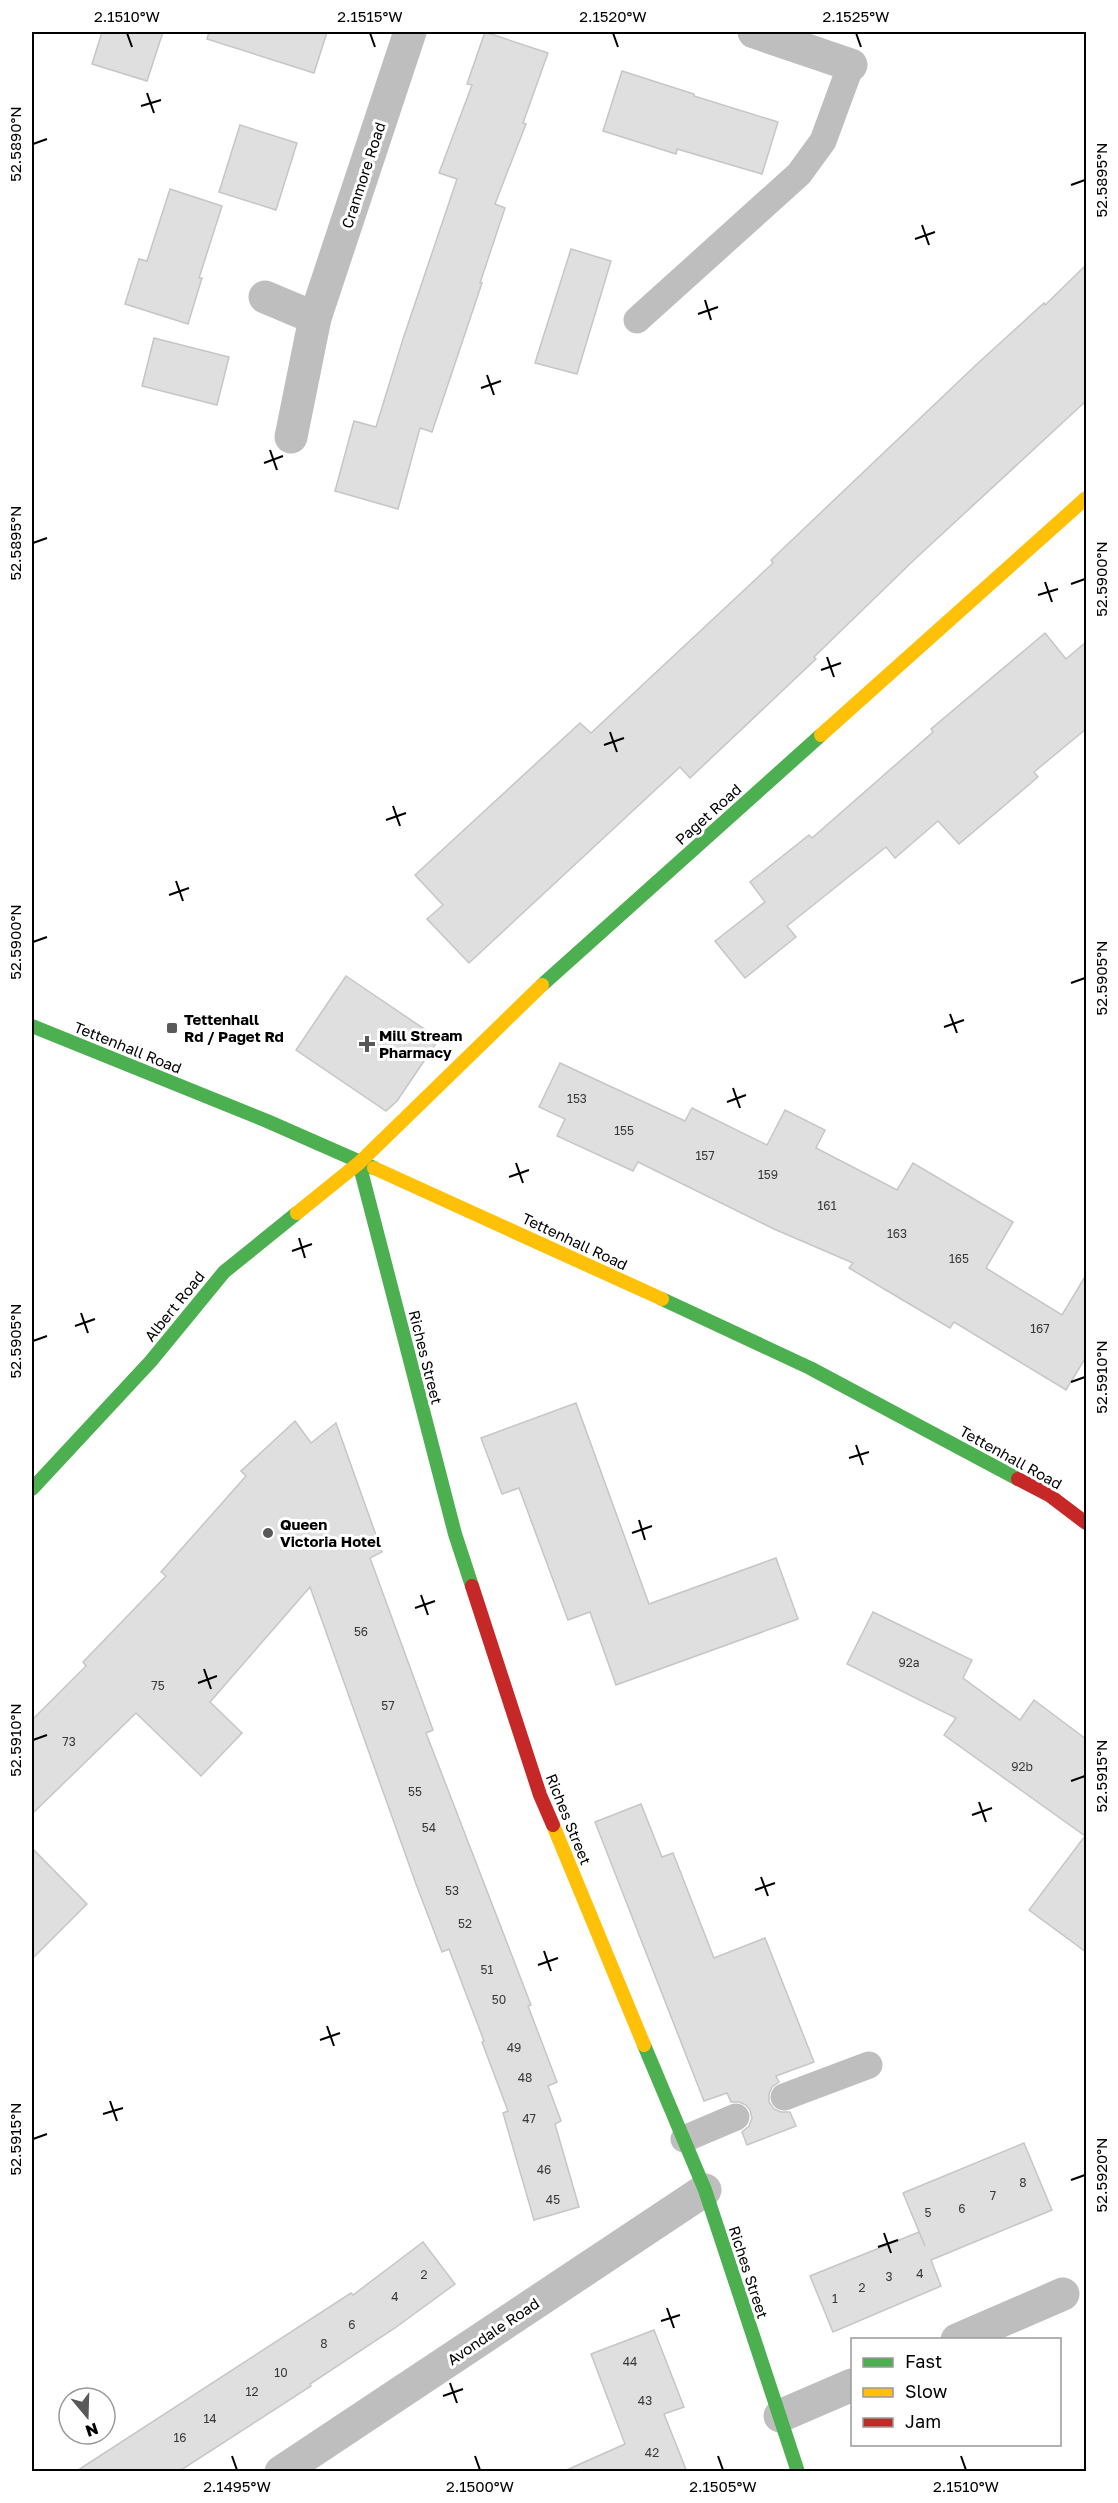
<svg xmlns="http://www.w3.org/2000/svg" width="1118" height="2503" font-family="'Golos Text',sans-serif">
<style>
.building{fill:#dfdfdf;stroke:#c6c6c6;stroke-width:1.5}
.lines{fill:none;stroke-linecap:round;stroke-linejoin:round}
.lane{stroke:#bebebe;stroke-width:27}
.street{stroke:#bebebe;stroke-width:33}
.fast{stroke:#4caf50;stroke-width:14}
.slow{stroke:#ffc107;stroke-width:14}
.jam{stroke:#c62828;stroke-width:14}
.ticks{fill:none;stroke:#000;stroke-width:2}
.poi-dot{fill:#595959;stroke:#fff;stroke-width:2}
.labels{text-anchor:middle;dominant-baseline:central;stroke-width:6;stroke-linejoin:round;paint-order:stroke}
.number-label{font-size:12px;fill:#383838}
.street-label{font-size:15px;fill:#000;stroke:#fff}
.poi-label{font-size:15px;font-weight:bold;fill:#000;stroke:#fff;text-anchor:start}
.neatline{fill:none;stroke:#000;stroke-width:2}
.ticks-label{font-size:15px;text-anchor:middle;fill:#000}
</style>
<rect width="100%" height="100%" fill="#fff"/>
<g class="building">
<path d="M 102,32 L 163,32 L 147,81 L 92,64 Z"/>
<path d="M 209,32 L 327,32 L 314,73 L 207,39 Z"/>
<path d="M 485,32 L 548,53 L 523,123 L 526,124 L 495,204 L 505,208 L 480,283 L 482,283 L 432,432 L 420,428 L 398,509 L 335,491 L 354,421 L 376,427 L 403,339 L 457,179 L 439,173 L 472,85 L 467,84 Z"/>
<path d="M 622,71 L 694,94 L 694,96 L 778,122 L 762,174 L 677,149 L 676,154 L 603,131 Z"/>
<path d="M 240,125 L 297,143 L 276,210 L 219,192 Z"/>
<path d="M 170,189 L 222,206 L 199,278 L 202,278 L 188,324 L 125,304 L 139,259 L 147,261 Z"/>
<path d="M 571,249 L 611,261 L 577,374 L 535,363 Z"/>
<path d="M 1086,265 L 1086,401 L 914,560 L 814,657 L 816,659 L 690,778 L 680,767 L 469,963 L 427,919 L 443,905 L 415,875 L 580,723 L 591,733 L 773,563 L 771,560 L 977,364 L 1044,303 L 1045,305 Z"/>
<path d="M 154,338 L 229,357 L 217,405 L 142,386 Z"/>
<path d="M 1045,633 L 1066,659 L 1086,642 L 1086,729 L 1034,772 L 1038,777 L 959,844 L 938,821 L 895,858 L 886,847 L 787,926 L 796,937 L 745,978 L 715,941 L 765,902 L 750,882 L 809,835 L 812,838 L 933,732 L 931,729 Z"/>
<path d="M 346,976 L 439,1039 L 397,1101 L 386,1111 L 296,1050 Z"/>
<path d="M 560,1063 L 685,1121 L 692,1108 L 767,1145 L 785,1110 L 825,1130 L 816,1148 L 897,1190 L 913,1163 L 1013,1222 L 986,1268 L 1062,1315 L 1086,1275 L 1086,1357 L 1066,1390 L 954,1322 L 950,1328 L 901,1299 L 849,1268 L 853,1263 L 774,1229 L 638,1162 L 633,1171 L 557,1136 L 565,1119 L 539,1107 Z"/>
<path d="M 576,1403 L 649,1604 L 776,1558 L 798,1619 L 616,1685 L 590,1612 L 568,1620 L 519,1488 L 502,1494 L 481,1438 Z"/>
<path d="M 295,1421 L 311,1443 L 336,1423 L 382,1552 L 370,1558 L 433,1730 L 426,1733 L 531,2005 L 528,2006 L 557,2082 L 548,2086 L 561,2121 L 555,2124 L 579,2207 L 534,2220 L 503,2113 L 508,2111 L 482,2042 L 484,2041 L 449,1949 L 442,1952 L 416,1884 L 310,1587 L 210,1702 L 242,1733 L 201,1776 L 136,1713 L 32,1814 L 32,1720 L 86,1666 L 83,1662 L 166,1576 L 161,1572 L 246,1476 L 241,1471 Z"/>
<path d="M 873,1612 L 972,1660 L 963,1678 L 1020,1720 L 1034,1700 L 1086,1739 L 1086,1952 L 1029,1910 L 1085,1836 L 944,1735 L 956,1718 L 847,1664 Z"/>
<path d="M 641,1804 L 662,1857 L 673,1853 L 714,1958 L 765,1938 L 814,2062 L 776,2076 L 779,2082 L 772,2087 L 769,2094 L 769,2102 L 774,2109 L 781,2112 L 790,2112 L 796,2126 L 747,2145 L 742,2132 L 749,2126 L 752,2118 L 750,2110 L 746,2105 L 739,2102 L 731,2102 L 727,2093 L 704,2101 L 595,1822 Z"/>
<path d="M 32,1848 L 87,1904 L 32,1959 Z"/>
<path d="M 1024,2143 L 1052,2210 L 931,2260 L 941,2286 L 833,2332 L 810,2276 L 919,2232 L 925,2246 L 903,2193 Z"/>
<path d="M 423,2242 L 455,2284 L 395,2328 L 310,2384 L 311,2386 L 178,2472 L 75,2472 L 351,2293 L 353,2295 Z"/>
<path d="M 654,2330 L 684,2407 L 664,2414 L 687,2472 L 562,2472 L 625,2444 L 591,2354 Z"/>
</g>
<g class="lines">
<g class="lane">
<path d="M 637,320 L 799,174 L 823,141 L 851,65"/>
<path d="M 784,2097 L 869,2065"/>
<path d="M 684,2139 L 736,2117"/>
</g>
<g class="street">
<path d="M 754,32 L 851,65"/>
<path d="M 265,297 L 315,318"/>
<path d="M 291,437 L 315,318 L 410,32"/>
<path d="M 957,2340 L 1063,2294"/>
<path d="M 780,2416 L 852,2385"/>
<path d="M 281,2472 L 705,2190"/>
</g>
<g class="fast">
<path d="M 542,985 L 821,735"/>
<path d="M 32,1026 L 267,1121 L 374,1168"/>
<path d="M 359,1163 L 455,1534 L 472,1586"/>
<path d="M 662,1299 L 810,1368 L 1018,1479"/>
<path d="M 32,1489 L 151,1361 L 224,1272 L 297,1213"/>
<path d="M 644,2045 L 705,2190 L 798,2472"/>
</g>
<g class="slow">
<path d="M 821,735 L 1086,498"/>
<path d="M 374,1168 L 662,1299"/>
<path d="M 297,1213 L 359,1163 L 542,985"/>
<path d="M 553,1825 L 644,2045"/>
</g>
<g class="jam">
<path d="M 1018,1479 L 1049,1495 L 1086,1523"/>
<path d="M 472,1586 L 540,1795 L 553,1825"/>
</g>
</g>
<path class="ticks" d="M 127,33 L 132,47M 370,33 L 375,47M 613,33 L 618,47M 856,33 L 861,47M 147,93 L 154,113M 141,106 L 161,100M 33,144 L 47,139M 1071,185 L 1085,180M 922,225 L 929,245M 915,239 L 935,232M 705,300 L 711,320M 698,314 L 718,307M 487,375 L 494,395M 481,388 L 501,381M 270,450 L 277,470M 264,463 L 283,456M 33,543 L 47,538M 1045,582 L 1052,602M 1071,584 L 1085,579M 1038,595 L 1058,589M 827,657 L 834,677M 821,670 L 841,663M 610,732 L 617,752M 604,745 L 624,738M 393,806 L 400,826M 386,820 L 406,813M 176,881 L 183,901M 169,895 L 189,888M 33,942 L 47,937M 1071,983 L 1085,978M 950,1014 L 957,1033M 944,1027 L 964,1020M 733,1088 L 740,1108M 727,1102 L 746,1095M 516,1163 L 523,1183M 509,1177 L 529,1170M 299,1238 L 305,1258M 292,1251 L 312,1244M 81,1313 L 88,1333M 75,1326 L 95,1319M 33,1341 L 47,1336M 1071,1382 L 1085,1377M 856,1445 L 863,1465M 849,1458 L 869,1452M 639,1520 L 645,1540M 632,1533 L 652,1526M 421,1595 L 428,1615M 415,1608 L 435,1601M 204,1669 L 211,1689M 198,1683 L 217,1676M 33,1740 L 47,1735M 1071,1781 L 1085,1776M 979,1802 L 986,1822M 972,1815 L 992,1808M 761,1877 L 768,1896M 755,1890 L 775,1883M 544,1951 L 551,1971M 538,1965 L 558,1958M 327,2026 L 334,2046M 320,2040 L 340,2033M 110,2101 L 117,2121M 103,2114 L 123,2108M 33,2139 L 47,2134M 1071,2180 L 1085,2175M 884,2233 L 891,2253M 878,2247 L 898,2240M 667,2308 L 674,2328M 661,2321 L 680,2315M 450,2383 L 457,2403M 443,2396 L 463,2389M 232,2456 L 237,2470M 475,2456 L 480,2470M 718,2456 L 723,2470M 961,2456 L 966,2470"/>
<g class="poi-dot">
<rect x="166" y="1022" width="12" height="12" rx="3"/>
<path d="M364 1035h6v6h6v6h-6v6h-6v-6h-6v-6h6z"/>
<circle cx="268" cy="1533" r="6"/>
</g>
<g class="labels">
<g class="number-label">
<text x="577" y="1098">153</text>
<text x="624" y="1130">155</text>
<text x="705" y="1155">157</text>
<text x="768" y="1174">159</text>
<text x="827" y="1205">161</text>
<text x="897" y="1233">163</text>
<text x="959" y="1258">165</text>
<text x="1040" y="1328">167</text>
<text x="361" y="1631">56</text>
<text x="909" y="1662">92a</text>
<text x="158" y="1685">75</text>
<text x="388" y="1705">57</text>
<text x="69" y="1741">73</text>
<text x="1022" y="1766">92b</text>
<text x="415" y="1791">55</text>
<text x="429" y="1827">54</text>
<text x="452" y="1890">53</text>
<text x="465" y="1923">52</text>
<text x="487" y="1969">51</text>
<text x="499" y="1999">50</text>
<text x="514" y="2047">49</text>
<text x="525" y="2077">48</text>
<text x="529" y="2118">47</text>
<text x="544" y="2169">46</text>
<text x="1023" y="2182">8</text>
<text x="993" y="2195">7</text>
<text x="553" y="2199">45</text>
<text x="962" y="2208">6</text>
<text x="928" y="2212">5</text>
<text x="920" y="2273">4</text>
<text x="424" y="2274">2</text>
<text x="889" y="2276">3</text>
<text x="862" y="2287">2</text>
<text x="395" y="2296">4</text>
<text x="835" y="2298">1</text>
<text x="352" y="2324">6</text>
<text x="324" y="2343">8</text>
<text x="630" y="2361">44</text>
<text x="281" y="2372">10</text>
<text x="252" y="2391">12</text>
<text x="645" y="2400">43</text>
<text x="210" y="2418">14</text>
<text x="180" y="2437">16</text>
<text x="652" y="2452">42</text>
</g>
<g class="street-label">
<text transform="translate(363 175) rotate(-72)">Cranmore Road</text>
<text transform="translate(708 814) rotate(-42)">Paget Road</text>
<text transform="translate(128 1047) rotate(22)">Tettenhall Road</text>
<text transform="translate(575 1241) rotate(25)">Tettenhall Road</text>
<text transform="translate(174 1306) rotate(-51)">Albert Road</text>
<text transform="translate(426 1357) rotate(76)">Riches Street</text>
<text transform="translate(1011 1457) rotate(29)">Tettenhall Road</text>
<text transform="translate(569 1819) rotate(68)">Riches Street</text>
<text transform="translate(749 2272) rotate(72)">Riches Street</text>
<text transform="translate(493 2331) rotate(-34)">Avondale Road</text>
</g>
<g class="poi-label">
<text x="184" y="1019">Tettenhall<tspan x="184" dy="17">Rd / Paget Rd</tspan></text>
<text x="379" y="1035">Mill Stream<tspan x="379" dy="17">Pharmacy</tspan></text>
<text x="280" y="1524">Queen<tspan x="280" dy="17">Victoria Hotel</tspan></text>
</g>
</g>
<rect width="1118" height="2503" fill="none" stroke="#ffffff" stroke-width="66"/>
<rect x="851" y="2338" width="210" height="108" fill="#ffffff" stroke="#999999" stroke-width="1.5"/>
<rect x="863" y="2358" width="30" height="9" fill="#4caf50" stroke="#999999" stroke-width="1.5"/>
<text x="905" y="2368" font-size="18" fill="#000000">Fast</text>
<rect x="863" y="2388" width="30" height="9" fill="#ffc107" stroke="#999999" stroke-width="1.5"/>
<text x="905" y="2398" font-size="18" fill="#000000">Slow</text>
<rect x="863" y="2418" width="30" height="9" fill="#c62828" stroke="#999999" stroke-width="1.5"/>
<text x="905" y="2428" font-size="18" fill="#000000">Jam</text>
<g transform="translate(87 2416) rotate(161)"><circle r="28" fill="#ffffff" stroke="#999999" stroke-width="1.5"/>
<path d="M0-4.5L10 22L0 15L-10 22Z" fill="#595959"/>
<text y="-9" font-size="16" font-weight="bold" text-anchor="middle" fill="#000000">N</text>
</g>
<rect x="33" y="33" width="1052" height="2437" class="neatline"/>
<g class="ticks-label">
<text x="127" y="22">2.1510°W</text>
<text x="370" y="22">2.1515°W</text>
<text x="613" y="22">2.1520°W</text>
<text x="856" y="22">2.1525°W</text>
<text transform="translate(16 144) rotate(-90)" y="5">52.5890°N</text>
<text transform="translate(1102 180) rotate(-90)" y="5">52.5895°N</text>
<text transform="translate(16 543) rotate(-90)" y="5">52.5895°N</text>
<text transform="translate(1102 579) rotate(-90)" y="5">52.5900°N</text>
<text transform="translate(16 942) rotate(-90)" y="5">52.5900°N</text>
<text transform="translate(1102 978) rotate(-90)" y="5">52.5905°N</text>
<text transform="translate(16 1341) rotate(-90)" y="5">52.5905°N</text>
<text transform="translate(1102 1377) rotate(-90)" y="5">52.5910°N</text>
<text transform="translate(16 1740) rotate(-90)" y="5">52.5910°N</text>
<text transform="translate(1102 1776) rotate(-90)" y="5">52.5915°N</text>
<text transform="translate(16 2139) rotate(-90)" y="5">52.5915°N</text>
<text transform="translate(1102 2175) rotate(-90)" y="5">52.5920°N</text>
<text x="237" y="2492">2.1495°W</text>
<text x="480" y="2492">2.1500°W</text>
<text x="723" y="2492">2.1505°W</text>
<text x="966" y="2492">2.1510°W</text>
</g>
</svg>
